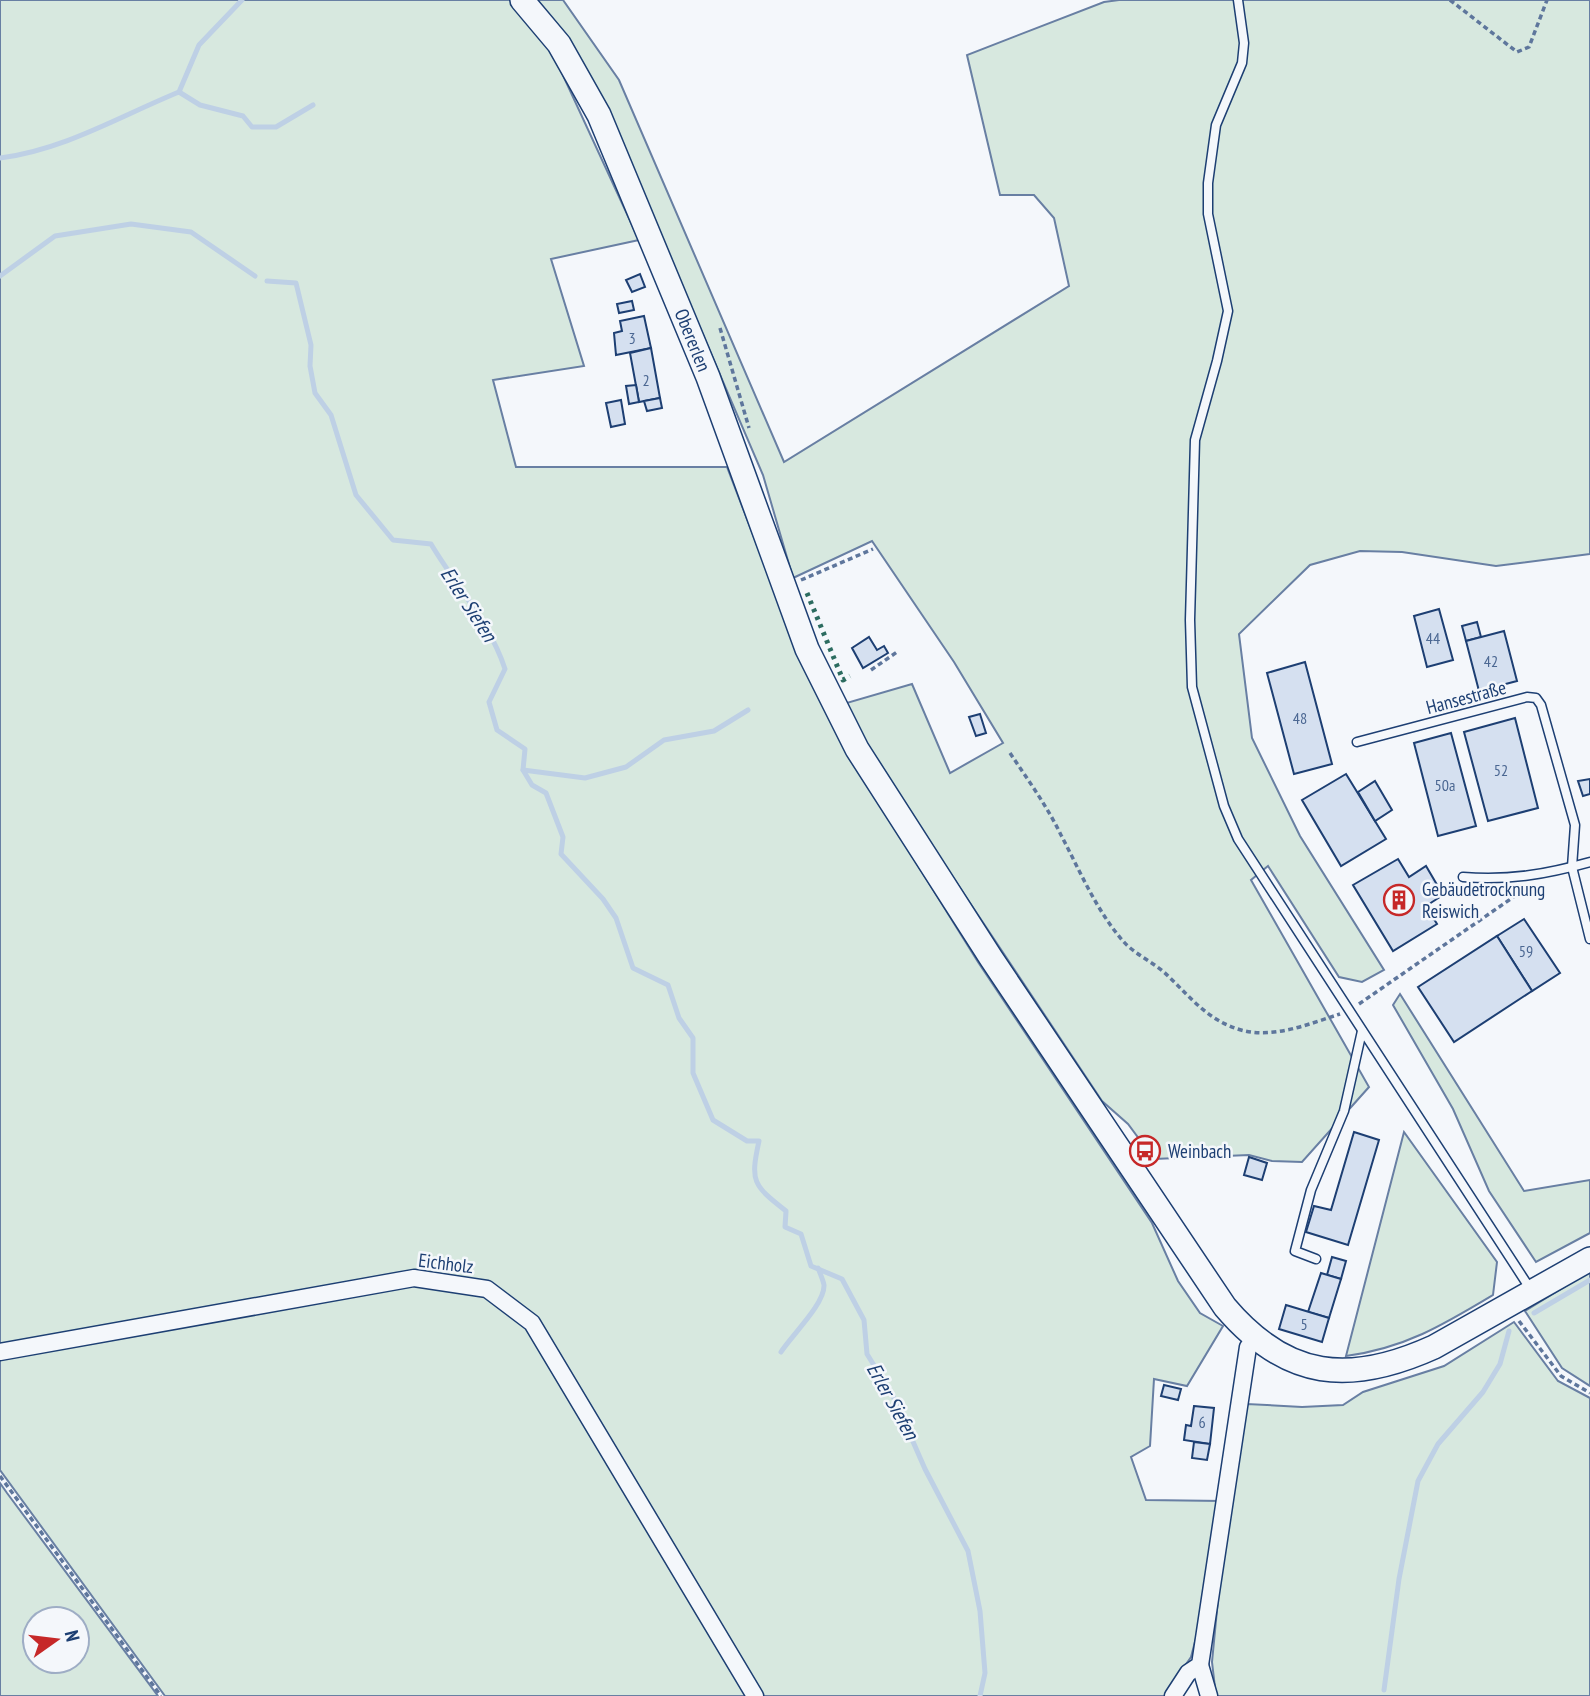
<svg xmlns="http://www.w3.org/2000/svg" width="1590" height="1696" font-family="'PT Sans Narrow',sans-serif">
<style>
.green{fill:#d7e8df;stroke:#687fa3;stroke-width:2;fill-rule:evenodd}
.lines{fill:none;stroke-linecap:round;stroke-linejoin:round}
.stream{stroke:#bed0e5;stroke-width:5}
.building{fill:#d5e0f0;stroke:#1d3f73;stroke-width:2}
.service-casing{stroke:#1d3f73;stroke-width:11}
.minor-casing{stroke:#1d3f73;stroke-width:19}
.secondary-casing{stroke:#1d3f73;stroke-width:26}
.path{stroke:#5e769c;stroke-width:3.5;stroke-dasharray:5 3.5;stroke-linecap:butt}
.service{stroke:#f4f7fb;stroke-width:8}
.minor{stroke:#f4f7fb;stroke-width:16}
.secondary{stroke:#f4f7fb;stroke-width:23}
.hedge{stroke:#2c6c60;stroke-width:5;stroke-dasharray:3.5 5;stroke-linecap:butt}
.labels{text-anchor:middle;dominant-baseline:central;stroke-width:5;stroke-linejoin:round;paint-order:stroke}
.number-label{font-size:16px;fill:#4b6792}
.street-label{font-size:19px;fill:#1d3f73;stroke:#f4f7fb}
.poi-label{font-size:19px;fill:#1d3f73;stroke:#f4f7fb;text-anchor:start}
.water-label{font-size:21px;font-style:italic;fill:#1d3f73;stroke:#f4f7fb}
</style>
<rect width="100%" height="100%" fill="#f4f7fb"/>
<g class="green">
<path d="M 0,0 L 513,0 L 549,45 L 639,240 L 551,259 L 584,366 L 493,380 L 516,467 L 727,467 L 804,667 L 863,777 L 978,962 L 1152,1223 L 1178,1281 L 1200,1313 L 1223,1326 L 1187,1386 L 1154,1379 L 1150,1446 L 1131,1457 L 1146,1500 L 1222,1501 L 1210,1585 L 1191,1657 L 1164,1696 L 759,1696 L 534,1320 L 449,1278 L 0,1348 Z"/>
<path d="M 533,0 L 563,0 L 619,80 L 784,462 L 1069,286 L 1054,218 L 1034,195 L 1000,195 L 967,55 L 1104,2 L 1119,0 L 1590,0 L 1590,554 L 1496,566 L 1402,552 L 1360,551 L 1310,565 L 1239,634 L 1252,738 L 1300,836 L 1384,970 L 1362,982 L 1339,977 L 1268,866 L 1251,880 L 1369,1087 L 1302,1162 L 1272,1161 L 1249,1155 L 1154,1159 L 1128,1124 L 1102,1101 L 886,777 L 843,704 L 912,684 L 950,773 L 1003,743 L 954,662 L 872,541 L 793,578 L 763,475 L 607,111 Z"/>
<path d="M 1400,994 L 1524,1191 L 1590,1180 L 1590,1233 L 1536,1262 L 1489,1191 L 1453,1109 L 1393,1005 Z"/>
<path d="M 1404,1132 L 1497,1262 L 1493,1295 C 1443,1325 1405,1348 1346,1356 Z"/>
<path d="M 1590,1271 L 1590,1386 L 1562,1368 L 1525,1311 Z"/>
<path d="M 415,1282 L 485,1293 L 529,1325 L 753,1696 L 165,1696 L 0,1470 L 0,1355 Z"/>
<path d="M 1514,1322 L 1558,1381 L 1590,1398 L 1590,1696 L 1216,1696 L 1212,1662 L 1227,1506 L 1247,1404 L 1302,1407 L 1343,1405 L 1363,1392 L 1444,1366 Z"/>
<path d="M 0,1483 L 7,1493 L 158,1696 L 0,1696 ZM 35,1619 L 77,1619 L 77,1661 L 35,1661 Z"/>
</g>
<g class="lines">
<g class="stream">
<path d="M 179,92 L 199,45 L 242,0"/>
<path d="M 0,158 C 64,150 120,116 179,92 L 200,105 L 243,116 L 252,127 L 276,127 L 313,105"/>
<path d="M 0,276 L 55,236 L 131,224 L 191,232 L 255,276"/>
<path d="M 267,281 L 296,283 L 311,345 L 310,366 L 315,393 L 331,415 L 356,495 L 393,540 L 431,544 C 456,586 490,623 505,669 L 489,702 L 497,730 L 525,749 L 523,770 L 532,785 L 546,793 L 563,837 L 561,854 L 603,899 L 616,918 L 633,968 L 668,985 L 679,1018 L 693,1038 L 693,1073 L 713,1120 L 747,1141 L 759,1141 C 750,1182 753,1185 786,1211 L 785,1227 L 801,1234 L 811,1266 L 842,1279 L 864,1320 L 867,1354 L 893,1396 L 925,1469 L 968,1551 L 980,1611 L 985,1673 L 980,1696"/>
<path d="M 523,770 L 585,778 L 626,767 L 664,740 L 714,731 L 748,710"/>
<path d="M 1534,1313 L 1590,1280"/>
<path d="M 781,1352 C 791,1336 825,1304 824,1285 C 823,1280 820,1273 818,1268"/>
<path d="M 1384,1690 L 1399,1579 L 1418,1481 L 1438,1444 L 1483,1392 L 1500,1364 L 1509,1331"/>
</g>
</g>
<g class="building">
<path d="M 640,274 L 645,287 L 632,292 L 626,280 Z"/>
<path d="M 632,301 L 634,310 L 619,313 L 617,304 Z"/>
<path d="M 644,316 L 651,348 L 616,355 L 614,333 L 622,331 L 620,321 Z"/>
<path d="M 651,348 L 660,398 L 639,402 L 630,353 Z"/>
<path d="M 636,385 L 639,402 L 629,404 L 626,386 Z"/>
<path d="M 660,398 L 662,408 L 647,411 L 644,401 Z"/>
<path d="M 621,400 L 625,424 L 611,427 L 606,403 Z"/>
<path d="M 1439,609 L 1453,660 L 1427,667 L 1414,616 Z"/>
<path d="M 1477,622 L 1481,637 L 1466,641 L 1462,626 Z"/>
<path d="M 1504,631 L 1517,681 L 1479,691 L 1466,641 Z"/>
<path d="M 869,637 L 877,650 L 884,646 L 888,653 L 863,668 L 852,648 Z"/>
<path d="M 1305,662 L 1332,764 L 1294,774 L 1267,673 Z"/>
<path d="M 980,714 L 986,733 L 976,736 L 969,717 Z"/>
<path d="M 1515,718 L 1538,808 L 1488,821 L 1464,732 Z"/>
<path d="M 1451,733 L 1476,826 L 1438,836 L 1414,743 Z"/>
<path d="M 1346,774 L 1386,839 L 1341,866 L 1302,800 Z"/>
<path d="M 1590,779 L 1590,794 L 1583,796 L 1578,781 Z"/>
<path d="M 1375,781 L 1392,810 L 1375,821 L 1358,792 Z"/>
<path d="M 1398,859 L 1409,877 L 1426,866 L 1443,895 L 1426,906 L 1437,924 L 1393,951 L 1353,885 Z"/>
<path d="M 1524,919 L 1560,973 L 1532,991 L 1497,936 Z"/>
<path d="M 1497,936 L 1532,991 L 1454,1042 L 1418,987 Z"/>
<path d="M 1354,1132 L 1379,1140 L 1348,1245 L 1306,1232 L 1314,1206 L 1331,1210 Z"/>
<path d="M 1249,1157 L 1267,1163 L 1262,1180 L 1244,1175 Z"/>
<path d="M 1332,1257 L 1346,1261 L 1341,1279 L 1327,1275 Z"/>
<path d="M 1321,1273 L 1341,1279 L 1329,1318 L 1308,1312 Z"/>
<path d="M 1286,1305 L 1329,1318 L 1322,1342 L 1279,1329 Z"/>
<path d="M 1164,1385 L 1181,1389 L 1178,1400 L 1161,1396 Z"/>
<path d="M 1194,1406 L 1214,1408 L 1210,1444 L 1184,1440 L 1186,1425 L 1191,1426 Z"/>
<path d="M 1194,1442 L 1210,1444 L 1207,1460 L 1192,1458 Z"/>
</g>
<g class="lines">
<g class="service-casing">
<g id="service">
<path d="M 1238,0 L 1244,43 L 1242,63 L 1216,125 L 1208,183 L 1208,214 L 1228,311 L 1217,361 L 1195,440 L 1190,620 L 1192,687 L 1224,806 L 1238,839 L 1531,1290"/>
<path d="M 1357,742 L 1527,697 L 1536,698 L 1541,705 L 1575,825 L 1572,867 L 1590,939"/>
<path d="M 1463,877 C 1508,881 1547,874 1590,862"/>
<path d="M 1316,1259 L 1295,1251 L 1311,1190 L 1344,1111 L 1362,1031"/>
</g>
</g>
<g class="minor-casing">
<g id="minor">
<path d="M 0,1352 L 414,1278 L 487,1289 L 532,1323 L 755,1696"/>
<path d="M 1200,1665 L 1209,1696"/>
<path d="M 1173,1696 L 1188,1673 L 1200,1665 L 1248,1347 L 1256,1338"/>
</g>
</g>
<g class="secondary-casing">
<path id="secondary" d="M 522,0 L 559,44 L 599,115 L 708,377 L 807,649 L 857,749 L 991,958 L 1225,1307 C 1287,1380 1350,1385 1434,1347 L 1590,1259"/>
</g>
<g class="path">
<path d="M 1450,0 L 1517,52 L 1529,47 L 1547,0"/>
<path d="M 720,328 L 749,428"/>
<path d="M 801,580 L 873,549"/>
<path d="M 871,670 L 897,652"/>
<path d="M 1010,753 C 1028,780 1047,806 1061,835 C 1080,871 1096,910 1123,941 C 1135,955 1156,963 1169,977 C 1192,999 1209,1021 1241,1030 C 1273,1039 1309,1024 1340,1014"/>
<path d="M 1359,1004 L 1525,889"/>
<path d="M 1519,1321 L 1561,1376 L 1590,1393"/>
<path d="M 0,1476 L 161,1696"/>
</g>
<use href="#service" class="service"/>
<use href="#minor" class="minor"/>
<use href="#secondary" class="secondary"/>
<path class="hedge" d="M 807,593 L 843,680 L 850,676"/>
</g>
<defs>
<g id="building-ring" transform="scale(1.575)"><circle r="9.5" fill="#f4f7fb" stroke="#c62828" stroke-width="1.5"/><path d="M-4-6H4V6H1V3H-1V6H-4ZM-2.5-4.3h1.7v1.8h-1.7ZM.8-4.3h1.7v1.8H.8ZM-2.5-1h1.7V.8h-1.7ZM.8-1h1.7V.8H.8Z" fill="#c62828"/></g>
<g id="bus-ring" transform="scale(1.575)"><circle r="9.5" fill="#f4f7fb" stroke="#c62828" stroke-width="1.5"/><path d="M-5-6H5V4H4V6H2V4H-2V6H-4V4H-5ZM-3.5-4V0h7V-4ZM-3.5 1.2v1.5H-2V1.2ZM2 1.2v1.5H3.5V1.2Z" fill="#c62828"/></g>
</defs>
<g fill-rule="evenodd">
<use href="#building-ring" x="1399" y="900"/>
<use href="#bus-ring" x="1145" y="1151"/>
</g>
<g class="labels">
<g class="number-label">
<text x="632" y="338">3</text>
<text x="646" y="380">2</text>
<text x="1433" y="638">44</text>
<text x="1491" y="661">42</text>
<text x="1300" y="718">48</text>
<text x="1501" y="770">52</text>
<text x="1445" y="785">50a</text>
<text x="1526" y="951">59</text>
<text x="1304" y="1324">5</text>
<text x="1202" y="1422">6</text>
</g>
<g class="street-label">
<text transform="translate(693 340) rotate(68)">Obererlen</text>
<text transform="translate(1466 697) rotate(-15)">Hansestraße</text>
<text transform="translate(446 1263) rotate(7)">Eichholz</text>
</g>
<g class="poi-label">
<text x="1422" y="889">Gebäudetrocknung<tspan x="1422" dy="22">Reiswich</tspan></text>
<text x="1168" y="1151">Weinbach</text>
</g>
<g class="water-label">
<text transform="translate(469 604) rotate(57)">Erler Siefen</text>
<text transform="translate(893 1401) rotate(61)">Erler Siefen</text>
</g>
</g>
<g transform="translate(56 1640) rotate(76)"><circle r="33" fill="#f4f7fb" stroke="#9eadc5" stroke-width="2"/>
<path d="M0-5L12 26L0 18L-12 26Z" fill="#c62828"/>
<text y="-10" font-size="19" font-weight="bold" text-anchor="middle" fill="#1d3f73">N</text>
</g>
</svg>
